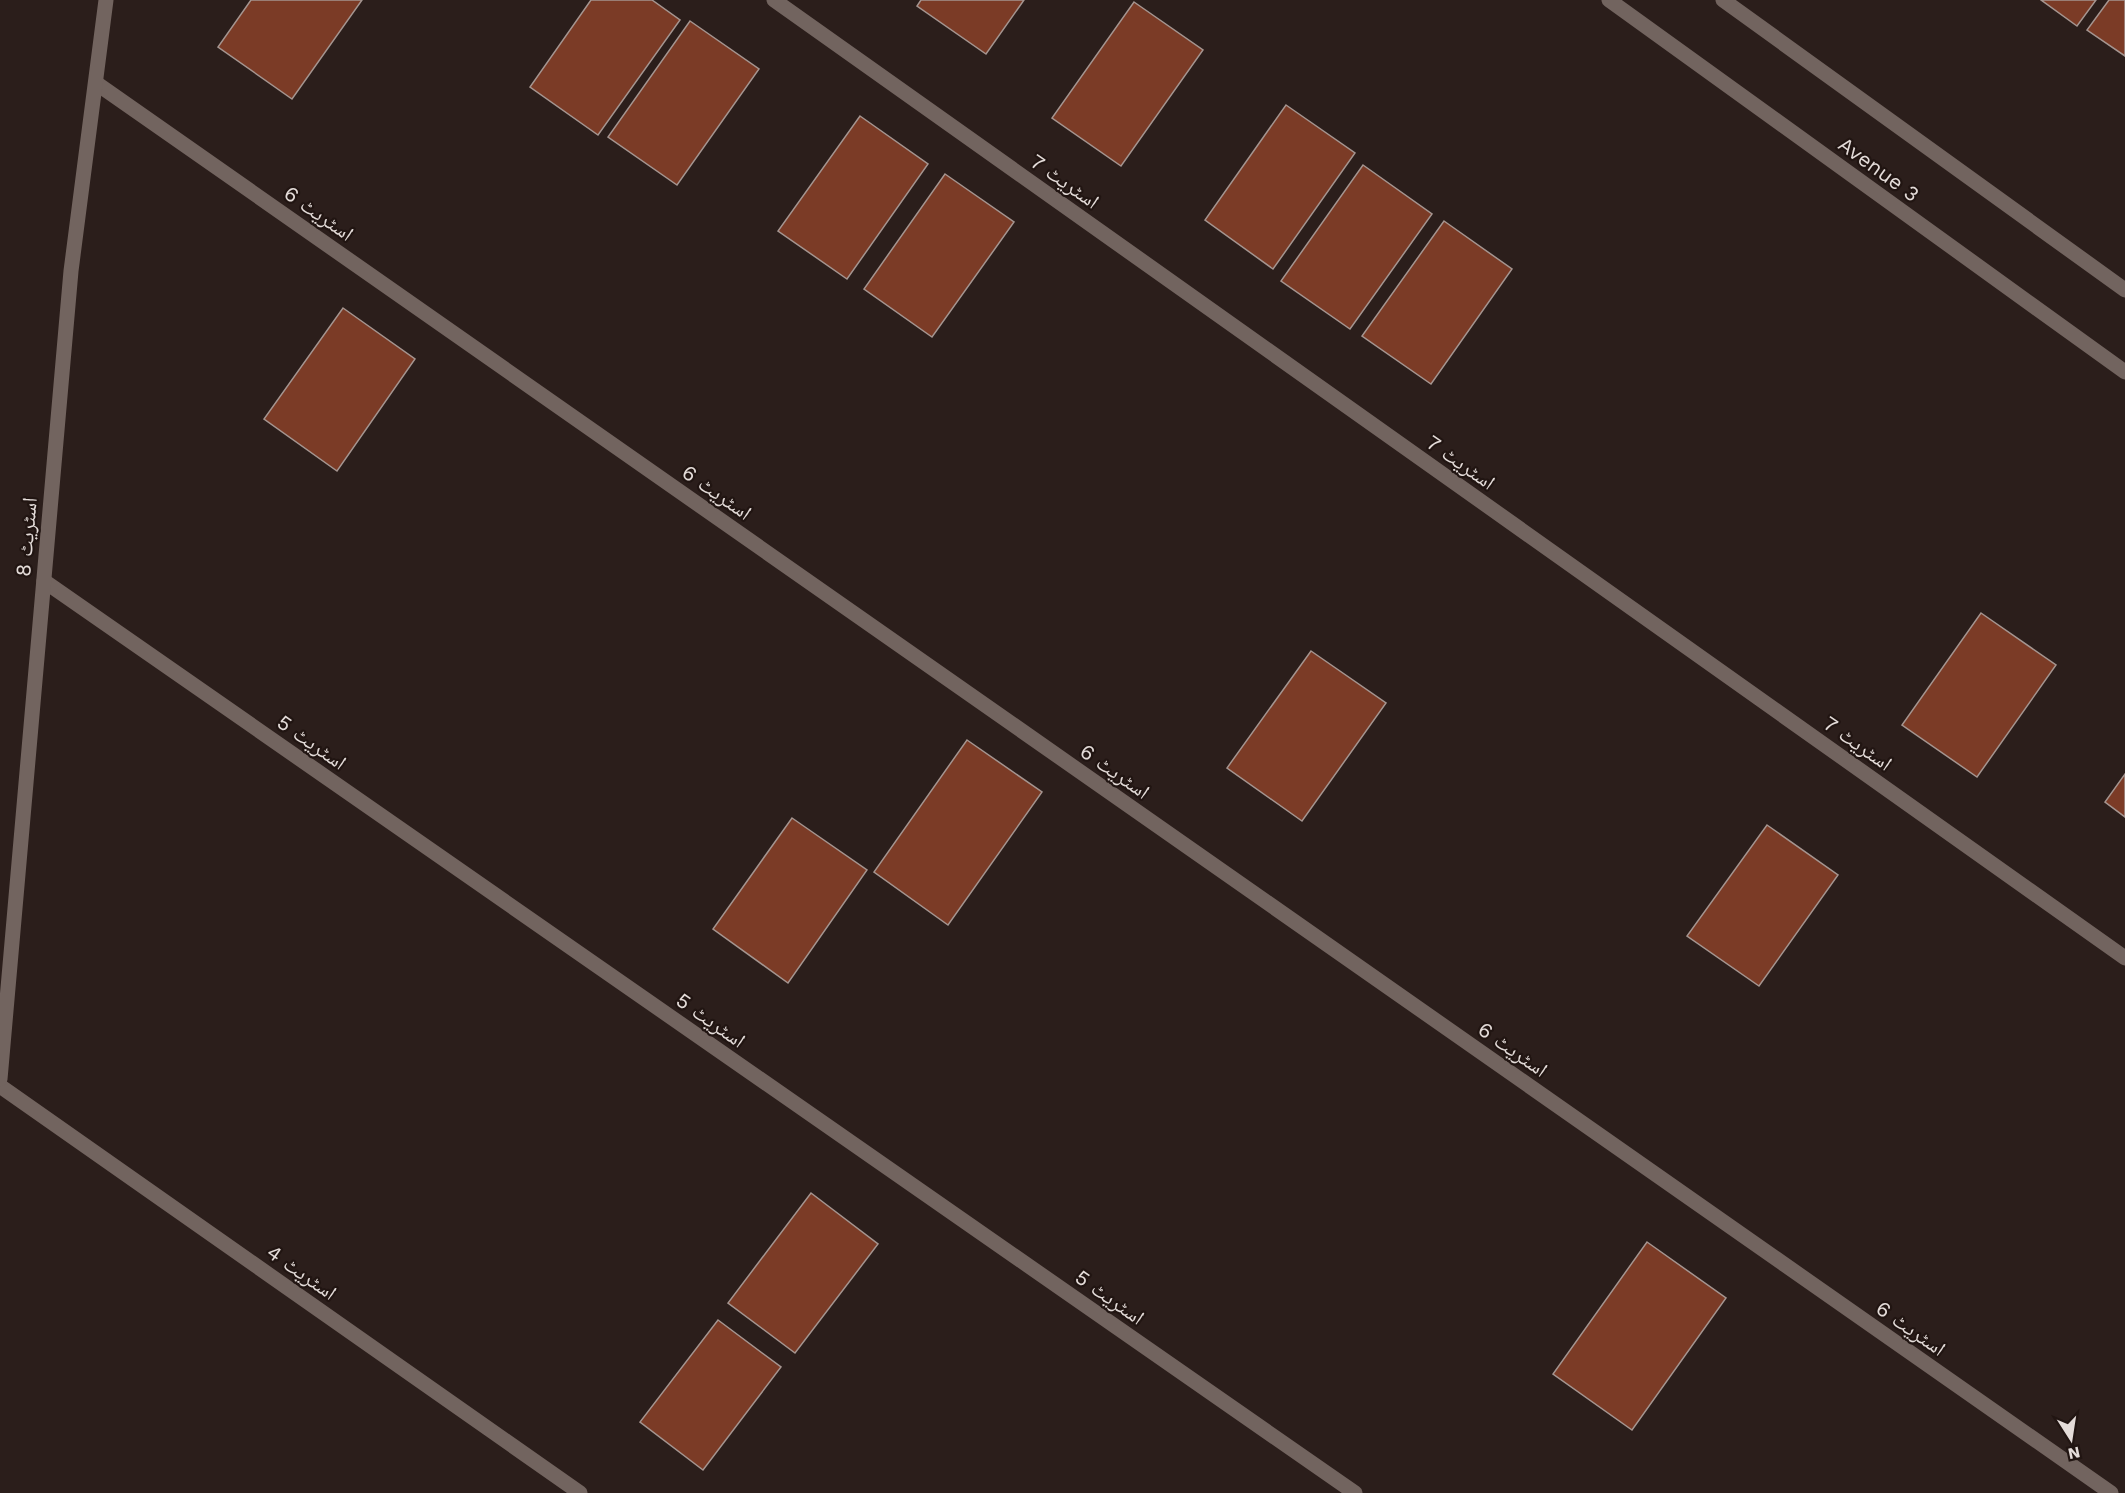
<svg xmlns="http://www.w3.org/2000/svg" width="2125" height="1493" font-family="'Work Sans','Noto Naskh Arabic',sans-serif">
<style>
.building{fill:#7b3b26;stroke:#a59590;stroke-width:1.5}
.lines{fill:none;stroke-linecap:round;stroke-linejoin:round}
.minor{stroke:#72645f;stroke-width:15}
.tertiary{stroke:#72645f;stroke-width:15}
.secondary{stroke:#72645f;stroke-width:15}
.labels{text-anchor:middle;dominant-baseline:central;stroke-width:4.5;stroke-linejoin:round;paint-order:stroke}
.street-label{font-size:21px;fill:#e4dcd9;stroke:#211512}
</style>
<rect width="100%" height="100%" fill="#2b1e1b"/>
<g class="building">
<path d="M 251,0 L 362,0 L 292,99 L 218,47 Z"/>
<path d="M 591,0 L 652,0 L 680,20 L 598,135 L 530,87 Z"/>
<path d="M 921,0 L 1024,0 L 986,54 L 917,6 Z"/>
<path d="M 2041,0 L 2096,0 L 2077,26 Z"/>
<path d="M 2109,0 L 2125,0 L 2125,56 L 2087,30 Z"/>
<path d="M 1134,2 L 1203,50 L 1121,166 L 1052,118 Z"/>
<path d="M 690,21 L 759,69 L 677,185 L 608,137 Z"/>
<path d="M 1286,105 L 1355,153 L 1273,269 L 1205,220 Z"/>
<path d="M 860,116 L 928,164 L 847,279 L 778,231 Z"/>
<path d="M 1363,165 L 1432,214 L 1350,329 L 1281,281 Z"/>
<path d="M 945,174 L 1014,222 L 932,337 L 864,289 Z"/>
<path d="M 1444,221 L 1512,269 L 1431,384 L 1362,336 Z"/>
<path d="M 343,308 L 415,359 L 337,471 L 264,419 Z"/>
<path d="M 1981,613 L 2056,665 L 1977,777 L 1902,725 Z"/>
<path d="M 1311,651 L 1386,703 L 1302,821 L 1227,768 Z"/>
<path d="M 967,740 L 1042,792 L 948,925 L 874,872 Z"/>
<path d="M 2125,774 L 2125,817 L 2105,802 Z"/>
<path d="M 792,818 L 867,870 L 788,983 L 713,929 Z"/>
<path d="M 1767,825 L 1838,875 L 1759,986 L 1687,936 Z"/>
<path d="M 811,1193 L 878,1244 L 795,1353 L 728,1303 Z"/>
<path d="M 1647,1242 L 1726,1298 L 1632,1430 L 1553,1374 Z"/>
<path d="M 718,1320 L 781,1367 L 703,1470 L 640,1422 Z"/>
</g>
<g class="lines">
<g class="minor">
<path d="M 774,0 L 2125,958"/>
<path d="M 96,83 L 2111,1493"/>
<path d="M 44,581 L 1355,1493"/>
<path d="M 0,1086 L 580,1493"/>
</g>
<path class="tertiary" d="M 0,1079 L 71,271 L 106,0"/>
<g class="secondary">
<path d="M 1609,0 L 2125,372"/>
<path d="M 1723,0 L 2125,290"/>
</g>
</g>
<g class="labels">
<g class="street-label">
<text transform="translate(1879 169) rotate(36)">Avenue 3</text>
<text transform="translate(1065 181) rotate(35)">اسٹریٹ 7</text>
<text transform="translate(319 213) rotate(35)">اسٹریٹ 6</text>
<text transform="translate(1461 462) rotate(35)">اسٹریٹ 7</text>
<text transform="translate(717 492) rotate(35)">اسٹریٹ 6</text>
<text transform="translate(26 537) rotate(-85)">اسٹریٹ 8</text>
<text transform="translate(312 742) rotate(35)">اسٹریٹ 5</text>
<text transform="translate(1858 743) rotate(35)">اسٹریٹ 7</text>
<text transform="translate(1115 771) rotate(35)">اسٹریٹ 6</text>
<text transform="translate(711 1020) rotate(35)">اسٹریٹ 5</text>
<text transform="translate(1513 1049) rotate(35)">اسٹریٹ 6</text>
<text transform="translate(302 1272) rotate(35)">اسٹریٹ 4</text>
<text transform="translate(1110 1297) rotate(35)">اسٹریٹ 5</text>
<text transform="translate(1911 1328) rotate(35)">اسٹریٹ 6</text>
</g>
</g>
<g transform="translate(2071 1439) rotate(168)" stroke="#211512" stroke-width="4.5" paint-order="stroke">
<path d="M0-4.5L10 22L0 15L-10 22Z" fill="#e4dcd9"/>
<text y="-9" font-size="16" font-weight="bold" text-anchor="middle" fill="#e4dcd9">N</text>
</g>
</svg>
